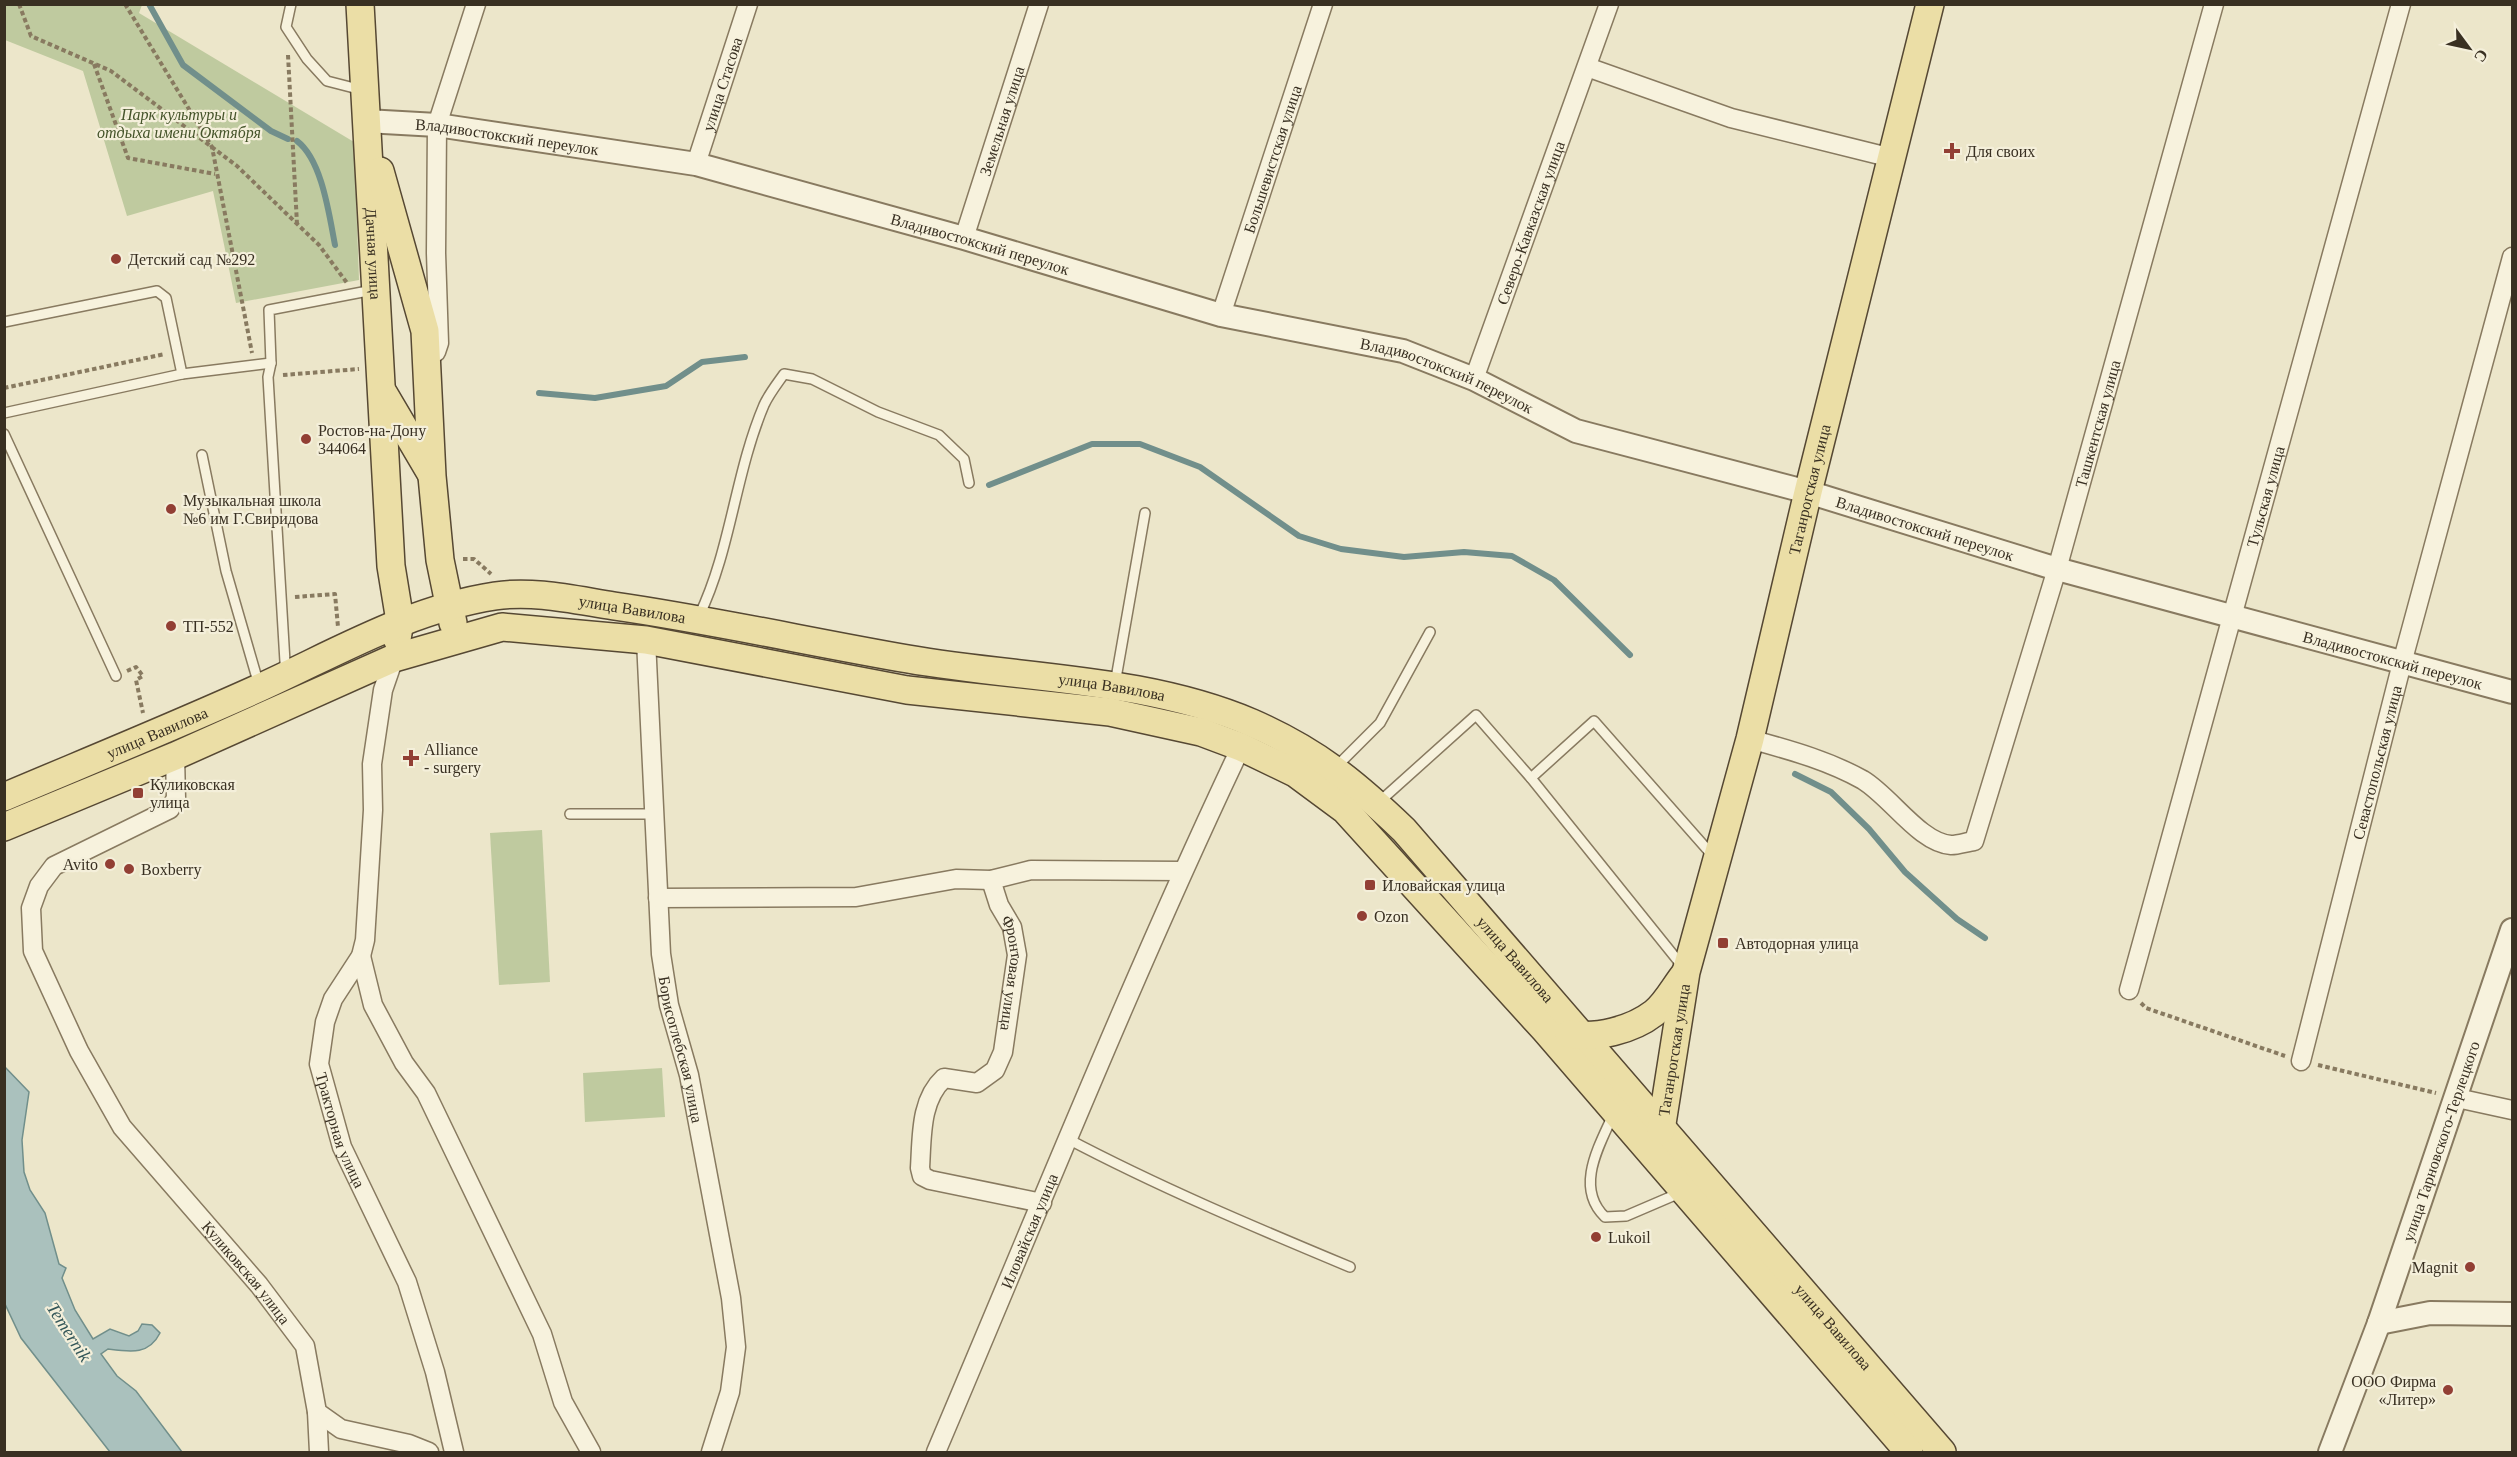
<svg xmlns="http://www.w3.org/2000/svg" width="2517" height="1457" font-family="Georgia,serif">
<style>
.green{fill:#bfca9f}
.water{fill:#aac1bd;stroke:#718f8b;stroke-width:1.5}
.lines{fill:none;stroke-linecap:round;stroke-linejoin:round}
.stream{stroke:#718f8b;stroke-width:6}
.service-casing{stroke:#887a60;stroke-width:12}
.minor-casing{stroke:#887a60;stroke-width:21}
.tertiary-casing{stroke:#887a60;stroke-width:26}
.primary-casing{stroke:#564833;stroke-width:30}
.path{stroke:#887a60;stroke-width:4;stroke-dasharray:4.5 3;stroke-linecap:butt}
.service{stroke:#f7f2dd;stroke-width:9}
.minor{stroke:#f7f2dd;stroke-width:18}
.tertiary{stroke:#f7f2dd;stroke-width:22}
.primary{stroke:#ebdea6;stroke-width:27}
.poi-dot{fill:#923f34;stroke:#f4efda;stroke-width:2}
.labels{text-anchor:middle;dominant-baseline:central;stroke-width:4.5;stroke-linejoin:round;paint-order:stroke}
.street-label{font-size:16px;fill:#393022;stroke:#f4efda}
.park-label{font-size:16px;font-style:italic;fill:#45542a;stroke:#f4efda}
.poi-label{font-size:16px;fill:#393022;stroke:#f4efda;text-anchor:start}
.water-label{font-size:18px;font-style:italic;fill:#335658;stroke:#f4efda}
</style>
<rect width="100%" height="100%" fill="#ece6ca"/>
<g class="green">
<path d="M 4,5 L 142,5 L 139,13 L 354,142 L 359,280 L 236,303 L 213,191 L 127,216 L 83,71 L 5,40 Z"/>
<path d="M 542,830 L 550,982 L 499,985 L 490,833 Z"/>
<path d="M 662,1068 L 665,1117 L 585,1122 L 583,1073 Z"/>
</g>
<path class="water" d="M 4,1066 L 29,1092 L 22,1140 L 24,1172 L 30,1190 L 45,1213 L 59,1264 L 66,1268 L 62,1278 L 75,1310 L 93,1339 L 110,1329 L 129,1336 L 138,1331 L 142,1324 L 152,1325 L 160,1333 C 149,1355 131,1352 108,1349 L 101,1354 L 117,1376 L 136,1391 L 182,1452 L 110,1452 L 21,1338 L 5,1304 Z"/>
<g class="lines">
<g class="stream">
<path d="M 149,4 L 183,65 L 271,131 L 288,139"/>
<path d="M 297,141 C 322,160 329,214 335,245"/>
<path d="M 539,393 L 595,398 L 666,386 L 702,362 L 745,357"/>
<path d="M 989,485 L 1092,444 L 1140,444 L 1200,467 L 1299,536 L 1341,549 L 1404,557 L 1464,552 L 1512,556 L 1554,580 L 1630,655"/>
<path d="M 1795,774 L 1831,792 L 1869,829 L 1905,872 L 1957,919 L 1985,938"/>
</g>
<g class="service-casing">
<g id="service">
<path d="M 291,4 L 286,27 L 307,59 L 327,81 L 362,90"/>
<path d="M 4,322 L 157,291 L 166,298 L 182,374"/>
<path d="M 271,363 L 268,377 L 285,662 L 288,672"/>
<path d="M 4,413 L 182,374 L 271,363 L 269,310 L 373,290"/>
<path d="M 4,434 L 116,676"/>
<path d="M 202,455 L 226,571 L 259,685"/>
<path d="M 699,616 C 731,550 735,473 764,405 C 769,394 777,384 784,374 L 812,379 L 878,412 L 939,435 L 964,459 L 969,483"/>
<path d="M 1115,684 L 1145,513"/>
<path d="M 1336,767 L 1380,723 L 1430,632"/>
<path d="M 1531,778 L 1594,721 L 1713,856"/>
<path d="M 1378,803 L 1476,715 L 1531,778 L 1683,967"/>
<path d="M 570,814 L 654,814"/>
<path d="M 1613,1115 C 1598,1148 1575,1188 1605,1217 L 1626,1216 L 1682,1192"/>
<path d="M 1066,1138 C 1159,1187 1254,1227 1350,1267"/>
</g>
</g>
<g class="minor-casing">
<g id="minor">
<path d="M 1587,67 L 1731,118 L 1892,158"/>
<path id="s1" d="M 696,164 L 748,4"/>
<path id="s2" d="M 964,238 L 1039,4"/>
<path id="s3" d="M 1221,315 L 1323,4"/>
<path d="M 436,352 L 439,343 L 436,253 L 437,125 L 476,4"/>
<path id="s4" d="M 1474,379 L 1609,4"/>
<path id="s5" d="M 646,640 L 661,954 L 669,1005 L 689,1075 L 731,1298 L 736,1347 L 730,1392 L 711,1452"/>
<path id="s6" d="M 394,658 L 383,690 L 372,764 L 373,810 L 365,940 L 361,956 L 333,999 L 325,1022 L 319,1064 L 342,1147 L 407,1282 L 435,1372 L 454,1452"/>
<path id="s7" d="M 1750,739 C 1789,750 1827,760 1863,780 C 1891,797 1920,843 1951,845 C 1958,845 1967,842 1974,841 L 2057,569 L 2214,4"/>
<path id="s8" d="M 175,756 L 176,798 L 170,809 L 54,866 L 39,886 L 31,908 L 33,951 L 79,1051 L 122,1127 L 259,1285 L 305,1346 L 317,1412 L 341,1429 L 409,1444 L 429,1452"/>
<path id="s9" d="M 991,880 L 999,905 L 1012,927 L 1017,955 L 1003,1052 L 995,1070 L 977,1083 L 944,1078 C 920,1100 922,1136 920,1168 L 922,1176 L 930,1180 L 1042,1203"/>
<path d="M 658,898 L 856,897 L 956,879 L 991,880 L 1031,870 L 1182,871"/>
<path d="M 361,956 L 373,1005 L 404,1063 L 426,1093 L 542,1334 L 563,1402 L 591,1452"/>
<path id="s10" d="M 2129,990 L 2401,4"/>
<path id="s11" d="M 2301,1061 L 2402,663 L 2512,257"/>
<path d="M 2457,1098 L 2512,1110"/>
<path d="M 317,1412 L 319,1452"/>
<path id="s12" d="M 936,1452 C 1036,1217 1131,979 1241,747"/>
</g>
</g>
<g class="tertiary-casing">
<g id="tertiary">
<path id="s13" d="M 366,121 L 437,125 L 696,164 L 964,238 L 1221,315 L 1403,351 L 1474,379 L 1576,431 L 1808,492 L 2057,569 L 2512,692"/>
<path d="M 2379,1323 L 2430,1313 L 2512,1314"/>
<path id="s14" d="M 2330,1452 L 2379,1323 L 2512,930"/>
</g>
</g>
<g class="primary-casing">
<g id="primary">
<path id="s15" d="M 360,4 L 391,566 L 400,621 L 397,639"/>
<path d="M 380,171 L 425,331 L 432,476 L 440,560 L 453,623"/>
<path d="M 384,394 L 430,472"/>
<path id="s16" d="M 4,797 C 89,761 175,726 259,688 C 336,653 410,609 495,596 C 534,590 575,600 614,606 C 712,620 810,642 908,659 C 1022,679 1144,677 1252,723 C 1316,751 1355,783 1404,830 L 1942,1452"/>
<path d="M 4,827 L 175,756 L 394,658 L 502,627 L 646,640 L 907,690 L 1110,712 L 1201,732 L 1241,747 L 1295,773 L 1345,810 L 1545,1030 L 1909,1452"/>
<path d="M 1569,1034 C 1596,1039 1632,1030 1654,1013 C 1666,1004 1675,986 1684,975"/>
<path id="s17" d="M 1661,1130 L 1686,972 L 1750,739 L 1808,492 L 1930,4"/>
</g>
</g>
<g class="path">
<path d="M 19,4 L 31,36 L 111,71 L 237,166 L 319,245 L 347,283"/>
<path d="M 125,4 L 212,147 L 252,353"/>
<path d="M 288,55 L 297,224"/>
<path d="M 94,64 L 128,158 L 215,174"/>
<path d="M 283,375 L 359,369"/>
<path d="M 4,388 L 165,354"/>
<path d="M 463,559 L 474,559 L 491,574"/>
<path d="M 295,597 L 335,594 L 338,627"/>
<path d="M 127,671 L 136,667 L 143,676 L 136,680 L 143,713"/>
<path d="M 2141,1003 L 2146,1008 L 2285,1056"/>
<path d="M 2318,1065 L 2436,1093"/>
</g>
<use href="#service" class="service"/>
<use href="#minor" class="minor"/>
<use href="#tertiary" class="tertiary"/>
<use href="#primary" class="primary"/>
</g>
<g class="poi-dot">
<path d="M1949 142h6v6h6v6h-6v6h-6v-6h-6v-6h6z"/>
<circle cx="116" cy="259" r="6"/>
<circle cx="306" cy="439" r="6"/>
<circle cx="171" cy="509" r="6"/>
<circle cx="171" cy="626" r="6"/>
<path d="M408 749h6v6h6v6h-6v6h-6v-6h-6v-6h6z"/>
<rect x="132" y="787" width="12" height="12" rx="3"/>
<circle cx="110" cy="864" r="6"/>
<circle cx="129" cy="869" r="6"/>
<rect x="1364" y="879" width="12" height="12" rx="3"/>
<circle cx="1362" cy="916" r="6"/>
<rect x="1717" y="937" width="12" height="12" rx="3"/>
<circle cx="1596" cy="1237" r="6"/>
<circle cx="2470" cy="1267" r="6"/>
<circle cx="2448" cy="1390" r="6"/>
</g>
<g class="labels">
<g class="street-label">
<text stroke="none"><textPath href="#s1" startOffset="84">улица Стасова</textPath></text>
<text stroke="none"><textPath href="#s2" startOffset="123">Земельная улица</textPath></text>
<text stroke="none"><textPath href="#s13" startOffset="142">Владивостокский переулок</textPath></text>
<text stroke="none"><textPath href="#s3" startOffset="164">Большевистская улица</textPath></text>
<text stroke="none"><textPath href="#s4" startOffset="166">Северо-Кавказская улица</textPath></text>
<text stroke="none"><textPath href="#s13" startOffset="628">Владивостокский переулок</textPath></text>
<text stroke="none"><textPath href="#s15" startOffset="250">Дачная улица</textPath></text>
<text stroke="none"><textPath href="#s13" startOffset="1114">Владивостокский переулок</textPath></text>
<text stroke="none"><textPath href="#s7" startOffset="690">Ташкентская улица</textPath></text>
<text stroke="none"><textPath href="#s17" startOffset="658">Таганрогская улица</textPath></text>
<text stroke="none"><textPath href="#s10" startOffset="512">Тульская улица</textPath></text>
<text stroke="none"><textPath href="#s13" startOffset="1618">Владивостокский переулок</textPath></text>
<text stroke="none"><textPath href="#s16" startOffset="670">улица Вавилова</textPath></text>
<text stroke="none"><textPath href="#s13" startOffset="2104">Владивостокский переулок</textPath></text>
<text stroke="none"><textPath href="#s16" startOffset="1156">улица Вавилова</textPath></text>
<text stroke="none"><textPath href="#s16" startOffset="166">улица Вавилова</textPath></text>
<text stroke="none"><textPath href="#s11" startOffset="308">Севастопольская улица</textPath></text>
<text stroke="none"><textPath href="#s16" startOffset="1659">улица Вавилова</textPath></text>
<text stroke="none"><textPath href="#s9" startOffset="98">Фронтовая улица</textPath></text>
<text stroke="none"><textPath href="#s5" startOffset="412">Борисоглебская улица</textPath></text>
<text stroke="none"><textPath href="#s17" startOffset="81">Таганрогская улица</textPath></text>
<text stroke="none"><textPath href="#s6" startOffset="489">Тракторная улица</textPath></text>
<text stroke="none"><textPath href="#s14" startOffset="330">улица Тарновского-Терлецкого</textPath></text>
<text stroke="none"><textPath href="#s12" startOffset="240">Иловайская улица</textPath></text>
<text stroke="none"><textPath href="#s8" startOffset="664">Куликовская улица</textPath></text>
<text stroke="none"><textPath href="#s16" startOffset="2145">улица Вавилова</textPath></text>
</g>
<g class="park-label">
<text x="179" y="114">Парк культуры и<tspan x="179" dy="18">отдыха имени Октября</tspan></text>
</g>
<g class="poi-label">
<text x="1966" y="151">Для своих</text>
<text x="128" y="259">Детский сад №292</text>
<text x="318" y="430">Ростов-на-Дону<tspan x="318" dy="18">344064</tspan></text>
<text x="183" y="500">Музыкальная школа<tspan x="183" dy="18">№6 им Г.Свиридова</tspan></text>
<text x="183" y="626">ТП-552</text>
<text x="424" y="749">Alliance<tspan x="424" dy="18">- surgery</tspan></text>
<text x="150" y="784">Куликовская<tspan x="150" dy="18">улица</tspan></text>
<text x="98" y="864" text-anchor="end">Avito</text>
<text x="141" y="869">Boxberry</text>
<text x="1382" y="885">Иловайская улица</text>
<text x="1374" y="916">Ozon</text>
<text x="1735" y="943">Автодорная улица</text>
<text x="1608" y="1237">Lukoil</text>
<text x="2458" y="1267" text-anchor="end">Magnit</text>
<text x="2436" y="1381" text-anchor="end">ООО Фирма<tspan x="2436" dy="18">«Литер»</tspan></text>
</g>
<g class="water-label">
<text transform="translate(69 1332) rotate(57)">Temernik</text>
</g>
</g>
<rect width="2517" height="1457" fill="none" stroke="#393022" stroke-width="12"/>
<g transform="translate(2469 48) rotate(123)" stroke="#f4efda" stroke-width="4.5" paint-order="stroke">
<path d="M0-4.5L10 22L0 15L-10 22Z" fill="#393022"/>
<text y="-9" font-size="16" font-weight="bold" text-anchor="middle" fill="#393022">С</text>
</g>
</svg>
